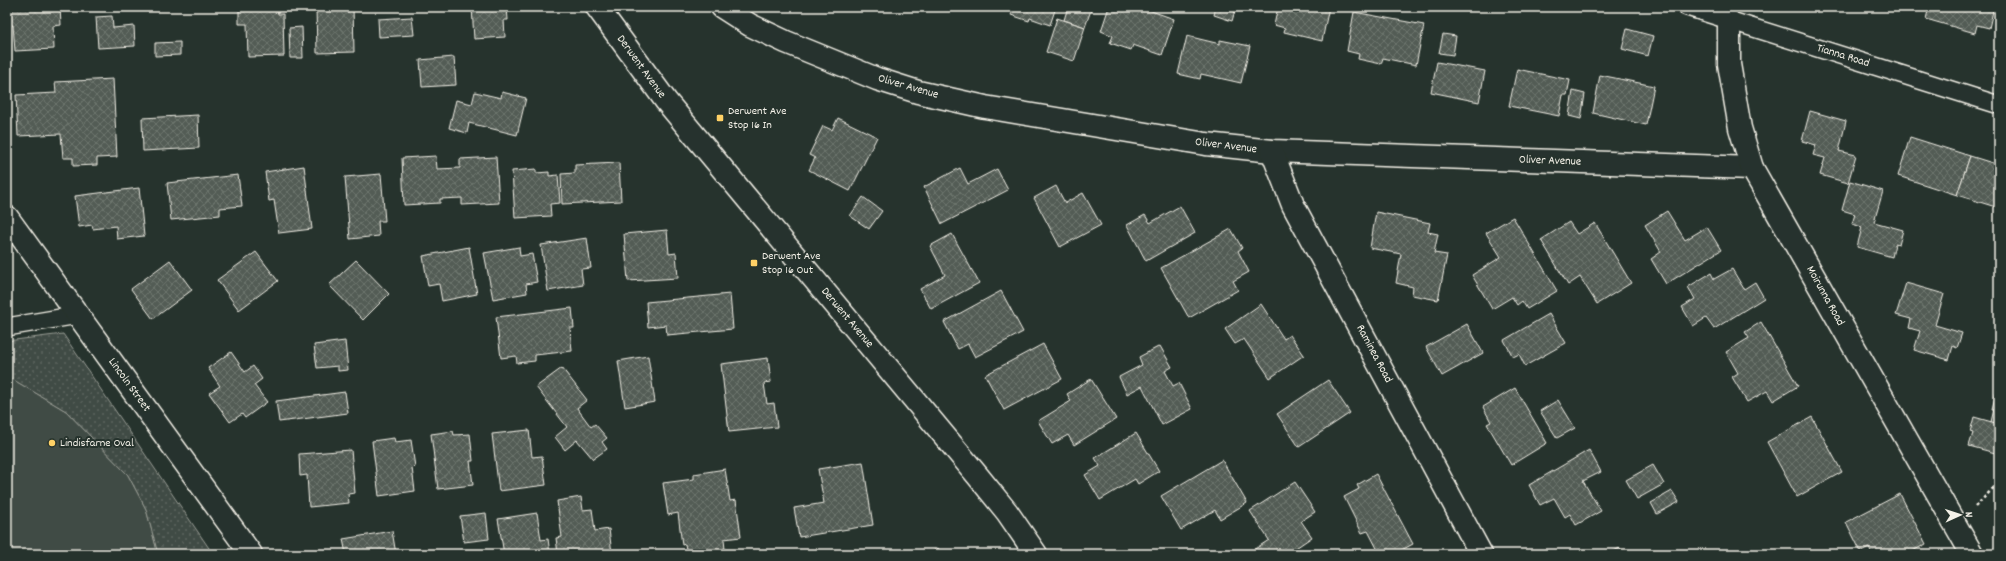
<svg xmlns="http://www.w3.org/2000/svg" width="2006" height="561" font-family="Dekko,sans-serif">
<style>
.grass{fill:#414b45;stroke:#9a9e96}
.park{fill:url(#park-dots);stroke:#9a9e96}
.building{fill:url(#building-cross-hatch);stroke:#f4f1e8}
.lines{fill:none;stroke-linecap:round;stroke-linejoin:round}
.lane-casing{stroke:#f4f1e8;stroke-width:20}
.street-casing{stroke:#f4f1e8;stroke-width:25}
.path{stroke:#f4f1e8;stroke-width:2.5;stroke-dasharray:3 3;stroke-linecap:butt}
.lane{stroke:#26332d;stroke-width:17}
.street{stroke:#26332d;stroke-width:22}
.poi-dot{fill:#ffd166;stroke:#26332d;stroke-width:1.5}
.labels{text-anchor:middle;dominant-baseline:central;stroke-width:4;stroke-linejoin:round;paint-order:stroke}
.street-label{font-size:12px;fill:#f4f1e8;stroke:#26332d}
.poi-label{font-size:12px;fill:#f4f1e8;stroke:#26332d;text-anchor:start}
</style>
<defs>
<pattern id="park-dots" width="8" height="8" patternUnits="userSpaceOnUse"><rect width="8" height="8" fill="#414b45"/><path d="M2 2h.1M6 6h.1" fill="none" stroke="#5d6560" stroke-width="1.8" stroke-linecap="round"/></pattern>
<pattern id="building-cross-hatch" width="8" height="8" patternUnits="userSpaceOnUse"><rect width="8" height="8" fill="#525c55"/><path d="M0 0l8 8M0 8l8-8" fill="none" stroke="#6c746d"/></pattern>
</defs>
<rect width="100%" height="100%" fill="#26332d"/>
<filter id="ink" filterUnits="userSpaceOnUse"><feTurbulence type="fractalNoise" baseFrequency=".025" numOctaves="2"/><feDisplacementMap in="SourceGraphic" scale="8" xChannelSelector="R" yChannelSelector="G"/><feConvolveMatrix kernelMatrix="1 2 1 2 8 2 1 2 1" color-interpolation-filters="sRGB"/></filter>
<g filter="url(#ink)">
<path class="grass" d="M 7,376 L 66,411 L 128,475 L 146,509 L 158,554 L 7,554 Z"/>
<path class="park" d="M 63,334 L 213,554 L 158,554 L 146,509 L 128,475 L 66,411 L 7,376 L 7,341 Z"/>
<g class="building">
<path d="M 7,7 L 60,7 L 61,25 L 53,26 L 54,49 L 15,51 L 13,25 L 7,26 Z"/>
<path d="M 239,7 L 278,7 L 278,14 L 283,14 L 284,56 L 248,57 L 247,24 L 239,24 Z"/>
<path d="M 316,7 L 353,7 L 354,52 L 317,53 Z"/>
<path d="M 472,7 L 507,7 L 508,20 L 504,20 L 505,37 L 474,39 Z"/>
<path d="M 1003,7 L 1056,7 L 1050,25 L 1030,18 L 1029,21 L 1011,15 L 1013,11 Z"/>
<path d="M 1068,7 L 1081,7 L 1091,10 L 1085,27 L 1064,20 Z"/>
<path d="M 1109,7 L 1140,7 L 1174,19 L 1162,55 L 1133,45 L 1131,50 L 1110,43 L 1113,36 L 1101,31 Z"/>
<path d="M 1216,7 L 1236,7 L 1232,21 L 1214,15 Z"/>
<path d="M 1278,7 L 1329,7 L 1322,41 L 1284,32 L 1285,28 L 1274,25 Z"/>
<path d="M 1929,7 L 1994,7 L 1989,28 L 1977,25 L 1975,33 L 1926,19 Z"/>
<path d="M 1354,12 L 1424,25 L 1416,65 L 1383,58 L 1381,64 L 1358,59 L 1359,54 L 1347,51 Z"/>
<path d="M 112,16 L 113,28 L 134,26 L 135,46 L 98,48 L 96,17 Z"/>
<path d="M 412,17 L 414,35 L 379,37 L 378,19 Z"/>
<path d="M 1057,18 L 1085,27 L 1074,61 L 1046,52 Z"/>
<path d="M 302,27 L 303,58 L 290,58 L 289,28 Z"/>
<path d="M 1627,29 L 1653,36 L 1648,56 L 1622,49 Z"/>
<path d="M 1443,34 L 1456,36 L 1453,55 L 1439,53 Z"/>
<path d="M 1187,36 L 1220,44 L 1220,40 L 1250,46 L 1241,83 L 1201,74 L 1200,79 L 1178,74 Z"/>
<path d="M 180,42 L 180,55 L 155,56 L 155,43 Z"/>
<path d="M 454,57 L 456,85 L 422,87 L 420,60 Z"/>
<path d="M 1437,62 L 1485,71 L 1479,102 L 1431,92 Z"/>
<path d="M 1517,69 L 1570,80 L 1567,95 L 1563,95 L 1559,116 L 1509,106 Z"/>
<path d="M 1600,75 L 1654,86 L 1646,125 L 1593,113 Z"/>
<path d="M 113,79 L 117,157 L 97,158 L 97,165 L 73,166 L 73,158 L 63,158 L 61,134 L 18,136 L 16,95 L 56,93 L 55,82 Z"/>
<path d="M 1573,91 L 1585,94 L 1581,119 L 1569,116 Z"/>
<path d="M 475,92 L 501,98 L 502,92 L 526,98 L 517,135 L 469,123 L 467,133 L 449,128 L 456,100 L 472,104 Z"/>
<path d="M 1810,111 L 1846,121 L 1839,151 L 1856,155 L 1848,183 L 1820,175 L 1825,158 L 1813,155 L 1816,145 L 1802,141 Z"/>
<path d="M 198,115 L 199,148 L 143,151 L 142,118 Z"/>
<path d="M 838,118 L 877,137 L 850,191 L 809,170 L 815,158 L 809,155 L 823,126 L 832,130 Z"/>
<path d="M 1910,137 L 1970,156 L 1957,195 L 1898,176 Z"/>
<path d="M 436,156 L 437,169 L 460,168 L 460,159 L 496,157 L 499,203 L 462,205 L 462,198 L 440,199 L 440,203 L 404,205 L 402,158 Z"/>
<path d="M 1970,156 L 1999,165 L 1999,208 L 1957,195 Z"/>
<path d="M 619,163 L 621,201 L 562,204 L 561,174 L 575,173 L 575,165 Z"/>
<path d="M 304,166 L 312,229 L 279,233 L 274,200 L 269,201 L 265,172 Z"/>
<path d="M 960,168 L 968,184 L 997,169 L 1008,190 L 942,224 L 924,187 Z"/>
<path d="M 536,169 L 536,173 L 549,172 L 549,176 L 558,175 L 560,203 L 550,204 L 551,216 L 515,218 L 512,171 Z"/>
<path d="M 381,174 L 385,221 L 378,221 L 379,236 L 350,239 L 345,177 Z"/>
<path d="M 238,175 L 242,206 L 220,208 L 220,215 L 171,220 L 167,183 Z"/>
<path d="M 1850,181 L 1883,191 L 1874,222 L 1903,230 L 1899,245 L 1895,244 L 1892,257 L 1857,247 L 1862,227 L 1852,224 L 1855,214 L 1842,210 Z"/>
<path d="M 1056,186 L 1065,203 L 1083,193 L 1101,225 L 1060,247 L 1034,198 Z"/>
<path d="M 139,188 L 144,236 L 117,239 L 116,226 L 93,229 L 92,225 L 79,227 L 75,196 Z"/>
<path d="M 863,197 L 882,211 L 869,229 L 850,216 Z"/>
<path d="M 1180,206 L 1195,233 L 1146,261 L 1127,225 L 1145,215 L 1150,223 Z"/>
<path d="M 1667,211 L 1685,240 L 1707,227 L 1721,250 L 1666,284 L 1651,259 L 1661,252 L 1645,225 Z"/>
<path d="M 1376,212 L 1430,223 L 1428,232 L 1438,234 L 1434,253 L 1447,255 L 1438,300 L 1412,295 L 1413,287 L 1396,283 L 1401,254 L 1370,248 Z"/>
<path d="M 1513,217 L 1557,291 L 1527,309 L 1522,301 L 1517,305 L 1512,297 L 1492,309 L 1472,275 L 1501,257 L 1486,233 Z"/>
<path d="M 1569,222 L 1577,234 L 1595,223 L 1631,283 L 1597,304 L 1580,277 L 1568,285 L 1541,240 Z"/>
<path d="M 1231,229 L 1242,248 L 1238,251 L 1249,272 L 1233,281 L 1238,290 L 1189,318 L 1161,268 Z"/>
<path d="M 667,230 L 669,254 L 676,253 L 678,278 L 628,281 L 624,234 Z"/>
<path d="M 952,234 L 979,283 L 931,309 L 920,289 L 945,275 L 930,246 Z"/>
<path d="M 587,238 L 591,268 L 581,269 L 583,285 L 548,291 L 541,245 Z"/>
<path d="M 469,247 L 477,294 L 442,301 L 439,284 L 428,286 L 423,256 Z"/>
<path d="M 519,247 L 520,256 L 532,254 L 537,282 L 526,284 L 527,293 L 493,299 L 484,253 Z"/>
<path d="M 256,252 L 278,281 L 239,310 L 217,280 Z"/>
<path d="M 170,260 L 192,290 L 153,319 L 131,289 Z"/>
<path d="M 356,260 L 389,294 L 363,320 L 329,285 Z"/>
<path d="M 1732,269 L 1744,289 L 1755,282 L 1764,298 L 1714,329 L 1706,318 L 1693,326 L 1682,307 L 1695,299 L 1688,287 L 1711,273 L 1714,279 Z"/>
<path d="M 1906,283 L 1944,294 L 1935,325 L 1962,333 L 1957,348 L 1953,346 L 1949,360 L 1914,350 L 1920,331 L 1909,328 L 1911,319 L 1896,315 Z"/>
<path d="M 1001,291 L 1023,332 L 975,357 L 968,344 L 958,349 L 944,322 Z"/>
<path d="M 730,294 L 733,329 L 667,335 L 666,325 L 648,327 L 646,302 Z"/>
<path d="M 1261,304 L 1284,339 L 1290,335 L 1304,355 L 1270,378 L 1244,339 L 1235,344 L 1225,329 Z"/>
<path d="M 572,308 L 574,328 L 570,328 L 572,351 L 535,355 L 535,361 L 517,363 L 516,356 L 501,358 L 496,317 Z"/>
<path d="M 1549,314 L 1566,343 L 1525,366 L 1519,354 L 1513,357 L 1504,340 Z"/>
<path d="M 1761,322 L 1798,386 L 1773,401 L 1767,391 L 1747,402 L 1732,377 L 1738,373 L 1726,352 L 1749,338 L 1745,332 Z"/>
<path d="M 1467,324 L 1483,353 L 1442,376 L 1426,347 Z"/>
<path d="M 345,341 L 348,370 L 338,371 L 338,366 L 317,368 L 314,345 Z"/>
<path d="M 1043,344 L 1062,379 L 1004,410 L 985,375 Z"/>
<path d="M 1160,346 L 1172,367 L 1165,371 L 1173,386 L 1179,383 L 1192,409 L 1162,425 L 1142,386 L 1127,394 L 1119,377 L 1142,365 L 1139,357 Z"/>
<path d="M 231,352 L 245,372 L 253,366 L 262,379 L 254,385 L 267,402 L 245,418 L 242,414 L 230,422 L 209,393 L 220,386 L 208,368 Z"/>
<path d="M 648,356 L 655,402 L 625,407 L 618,361 Z"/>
<path d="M 768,358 L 771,382 L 764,383 L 767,404 L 774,403 L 777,427 L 729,432 L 721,364 Z"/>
<path d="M 562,368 L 587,400 L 577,408 L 591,427 L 595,424 L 607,438 L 602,442 L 607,449 L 593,459 L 577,440 L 565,450 L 555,437 L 567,427 L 536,387 Z"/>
<path d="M 1091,379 L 1116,419 L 1074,445 L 1068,435 L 1052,444 L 1038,421 L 1071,401 L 1067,394 Z"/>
<path d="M 1328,380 L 1350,413 L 1299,447 L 1277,414 Z"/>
<path d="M 1515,388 L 1547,443 L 1511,465 L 1487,424 L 1491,422 L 1483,407 Z"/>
<path d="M 345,392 L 348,413 L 279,422 L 276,401 Z"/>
<path d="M 1996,393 L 1999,394 L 1999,424 L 1991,422 L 1994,409 L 1992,409 Z"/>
<path d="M 1558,400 L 1575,428 L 1557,438 L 1540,411 Z"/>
<path d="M 1812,417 L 1842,472 L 1797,497 L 1767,442 Z"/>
<path d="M 1974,417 L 1999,424 L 1999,454 L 1969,446 L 1973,433 L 1970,432 Z"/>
<path d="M 529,430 L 532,457 L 542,456 L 546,485 L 499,491 L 492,434 Z"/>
<path d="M 453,431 L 454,435 L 470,434 L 473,461 L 470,461 L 473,485 L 438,489 L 431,434 Z"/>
<path d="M 1136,433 L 1159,471 L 1138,484 L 1135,479 L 1100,500 L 1085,475 L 1100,466 L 1095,458 Z"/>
<path d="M 394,438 L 395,442 L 411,440 L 415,467 L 412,468 L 415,491 L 379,496 L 372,441 Z"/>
<path d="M 351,450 L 355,493 L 348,494 L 349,503 L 309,507 L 307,475 L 300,476 L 299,454 Z"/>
<path d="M 1589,450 L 1601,472 L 1583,481 L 1601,511 L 1576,525 L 1570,514 L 1565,517 L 1554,498 L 1540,505 L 1529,485 Z"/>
<path d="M 1222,460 L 1247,503 L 1220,519 L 1215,510 L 1181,530 L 1161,496 Z"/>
<path d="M 863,462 L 873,525 L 799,537 L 794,508 L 824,503 L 818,469 Z"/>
<path d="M 1653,465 L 1664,484 L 1637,499 L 1626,480 Z"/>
<path d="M 725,469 L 730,501 L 736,500 L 741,537 L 724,539 L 725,550 L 687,554 L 685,544 L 682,545 L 678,513 L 668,515 L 663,483 L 694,479 L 694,474 Z"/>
<path d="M 1376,474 L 1413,544 L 1394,554 L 1380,554 L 1368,531 L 1362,533 L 1344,497 L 1359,489 L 1357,485 Z"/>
<path d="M 1295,482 L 1315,512 L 1301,521 L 1312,537 L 1287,554 L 1247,554 L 1269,540 L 1250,511 Z"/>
<path d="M 1672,491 L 1679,502 L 1657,514 L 1651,503 Z"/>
<path d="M 1900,494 L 1926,544 L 1907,554 L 1872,554 L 1869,548 L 1861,552 L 1846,522 Z"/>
<path d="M 581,497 L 583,510 L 592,509 L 595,531 L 609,529 L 612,554 L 558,554 L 556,538 L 562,537 L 557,501 Z"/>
<path d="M 486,513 L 489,539 L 464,542 L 460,516 Z"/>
<path d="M 537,513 L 541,540 L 548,539 L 550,554 L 504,554 L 498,519 Z"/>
<path d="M 392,531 L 396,554 L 346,554 L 343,539 Z"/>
<path d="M 938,548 L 942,554 L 928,554 Z"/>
<path d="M 1620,548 L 1623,554 L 1607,554 Z"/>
</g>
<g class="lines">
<g class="lane-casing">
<g id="lane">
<path d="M 1687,7 L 1999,105"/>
<path d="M 7,327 L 78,315"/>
</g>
</g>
<g class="street-casing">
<g id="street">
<path d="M 597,7 L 666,101 L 977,475 L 1007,512 L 1036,554"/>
<path d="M 722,7 L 750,25 L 786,42 L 877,79 L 918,92 L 985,107 L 1206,144 L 1272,151 L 1752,168"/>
<path d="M 1729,21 L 1729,64 L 1740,128 L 1752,168 L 1972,554"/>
<path d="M 1272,151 L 1293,205 L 1481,554"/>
<path d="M 7,217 L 251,554"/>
</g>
</g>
<path class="path" d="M 1975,507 L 1999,482"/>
<use href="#lane" class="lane"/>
<use href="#street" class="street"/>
</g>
</g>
<g class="poi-dot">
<rect x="716" y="114" width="8" height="8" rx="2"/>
<rect x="750" y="259" width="8" height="8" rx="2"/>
<circle cx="52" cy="443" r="4"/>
</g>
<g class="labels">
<g class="street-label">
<text transform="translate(1843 56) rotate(17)">Tianna Road</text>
<text transform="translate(641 67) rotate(54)">Derwent Avenue</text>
<text transform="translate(908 87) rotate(16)">Oliver Avenue</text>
<text transform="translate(1226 146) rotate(7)">Oliver Avenue</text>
<text transform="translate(1550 161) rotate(2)">Oliver Avenue</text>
<text transform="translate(1825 296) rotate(61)">Moirunna Road</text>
<text transform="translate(847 318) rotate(50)">Derwent Avenue</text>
<text transform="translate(1374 354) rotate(62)">Raminea Road</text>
<text transform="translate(129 385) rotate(54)">Lincoln Street</text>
</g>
<g class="poi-label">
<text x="728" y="111">Derwent Ave<tspan x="728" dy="14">Stop 16 In</tspan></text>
<text x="762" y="256">Derwent Ave<tspan x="762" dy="14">Stop 16 Out</tspan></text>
<text x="60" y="443">Lindisfarne Oval</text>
</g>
</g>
<rect width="2006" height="561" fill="none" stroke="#26332d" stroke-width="24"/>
<rect x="12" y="12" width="1982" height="537" fill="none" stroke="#f4f1e8" stroke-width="1.5" filter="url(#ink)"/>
<g transform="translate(1960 515) rotate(87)" stroke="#26332d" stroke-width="3" paint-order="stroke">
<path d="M0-3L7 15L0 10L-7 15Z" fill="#f4f1e8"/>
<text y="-6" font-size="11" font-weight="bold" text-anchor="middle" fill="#f4f1e8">N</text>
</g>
</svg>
